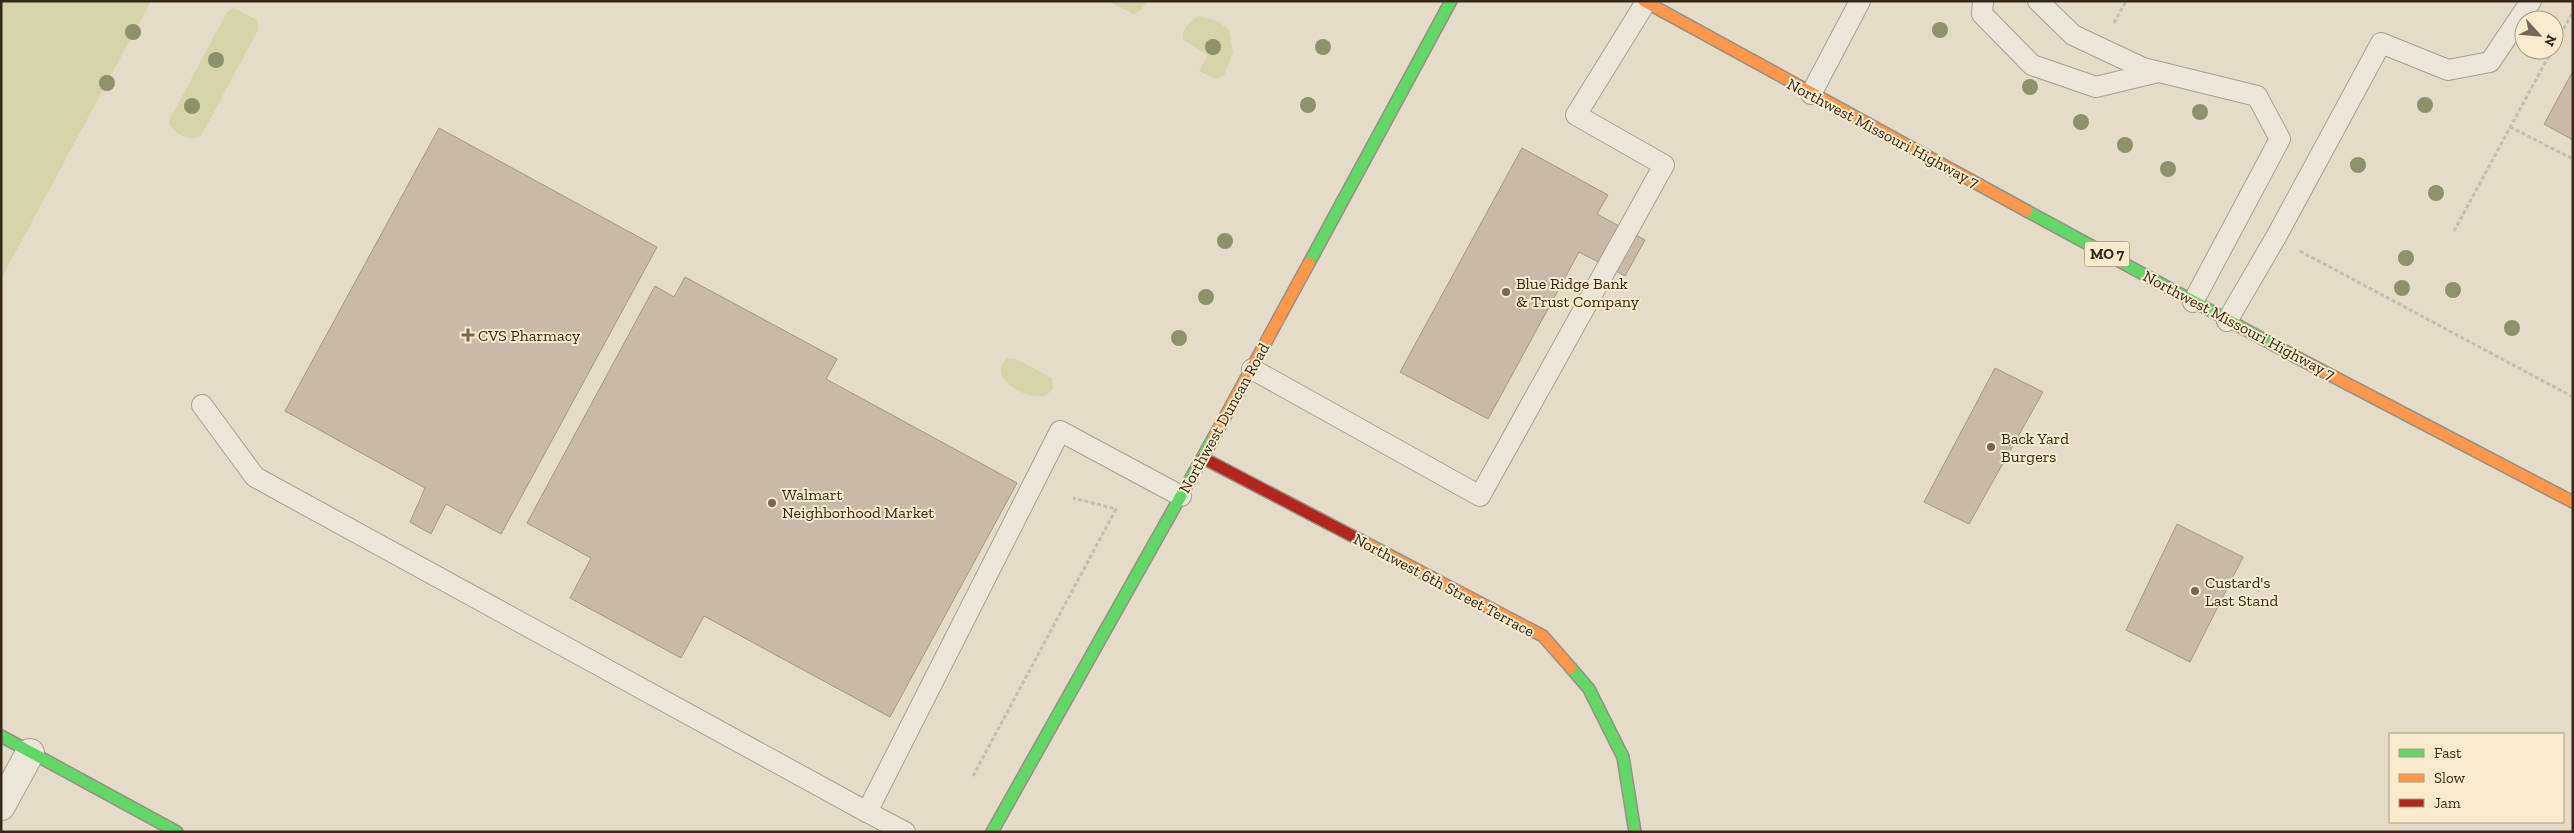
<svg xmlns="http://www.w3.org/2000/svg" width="2574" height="833" font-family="'Zilla Slab',serif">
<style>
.green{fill:#d5d5a8}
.building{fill:#c8b9a8;stroke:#a49787}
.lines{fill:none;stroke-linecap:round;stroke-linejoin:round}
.lane-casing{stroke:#a8a092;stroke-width:22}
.street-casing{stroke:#a8a092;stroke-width:30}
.fast-casing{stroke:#989082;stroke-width:14}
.slow-casing{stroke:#989082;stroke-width:14}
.jam-casing{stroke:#989082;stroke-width:14}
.path{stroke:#c4bdb1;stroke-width:3;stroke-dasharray:4 2.5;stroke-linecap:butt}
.lane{stroke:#ece6da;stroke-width:20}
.street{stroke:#ece6da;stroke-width:28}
.fast{stroke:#63d668;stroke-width:11}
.slow{stroke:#ff974d;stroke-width:11}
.jam{stroke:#b3261e;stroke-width:11}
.tree{fill:#8e926b}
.poi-dot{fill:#746757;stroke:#f8ebcb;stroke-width:2}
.labels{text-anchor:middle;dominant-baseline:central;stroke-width:4;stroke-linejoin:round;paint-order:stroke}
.shield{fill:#f8ebcb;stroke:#71624f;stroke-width:1}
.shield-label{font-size:15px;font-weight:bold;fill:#37281a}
.street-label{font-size:16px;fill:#37281a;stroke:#f8ebcb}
.poi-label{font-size:16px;fill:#37281a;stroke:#f8ebcb;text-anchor:start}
</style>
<rect width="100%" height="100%" fill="#e4dcc8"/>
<g class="green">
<path d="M 1,1 L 151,1 L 1,279 Z"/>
<path d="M 1108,1 L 1147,1 L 1140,11 L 1133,14 Z"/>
<path d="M 233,8 L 255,19 L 258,21 L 258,30 L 201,136 C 190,142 173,134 169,123 L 170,119 L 227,12 Z"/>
<path d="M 1198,16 L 1218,21 L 1229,30 L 1233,52 L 1224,76 L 1215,79 L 1199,71 L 1207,55 L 1183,40 C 1181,30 1190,21 1198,16 Z"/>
<path d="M 1007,358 L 1016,359 L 1052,378 L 1053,389 L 1045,396 C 1027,400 985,379 1007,358 Z"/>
</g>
<g class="building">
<path d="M 2573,71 L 2573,140 L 2544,124 Z"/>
<path d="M 439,128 L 657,247 L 501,534 L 446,504 L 431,534 L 410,522 L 425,488 L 285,411 Z"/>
<path d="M 1522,148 L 1608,195 L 1597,214 L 1645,240 L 1625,276 L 1579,252 L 1488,419 L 1400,372 Z"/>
<path d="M 685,277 L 837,359 L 826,379 L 1017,483 L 890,717 L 704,616 L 681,658 L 570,598 L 591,558 L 527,523 L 655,286 L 674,297 Z"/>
<path d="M 1995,368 L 2043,392 L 1969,524 L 1924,502 Z"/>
<path d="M 2177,524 L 2243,557 L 2190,662 L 2126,630 Z"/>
</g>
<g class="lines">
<g class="lane-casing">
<g id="lane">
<path d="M 1983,1 L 1982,14 L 2032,65 L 2096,87 L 2158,72"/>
<path d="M 2038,1 L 2073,35 L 2143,68 L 2257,96 L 2280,139 L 2193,302"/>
<path d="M 1811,94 L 1860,1"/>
<path d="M 2227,321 L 2276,237 L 2381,43 L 2448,70 L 2490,62 L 2531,1"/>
<path d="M 1252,369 L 1480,496 L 1664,165 L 1576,115 L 1646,2"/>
<path d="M 202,405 L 255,477 L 867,812"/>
<path d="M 905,832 L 867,812 L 1060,431 L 1181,496"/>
</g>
</g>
<g class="street-casing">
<path id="street" d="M 1,806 L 30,753"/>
</g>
<g class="fast-casing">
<g id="fast">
<path d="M 2027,211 L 2296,357"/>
<path d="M 1309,263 L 1451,1"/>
<path d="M 1571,668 L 1589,689 L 1623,757 L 1635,832"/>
<path d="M 1,736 L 177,832"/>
<path d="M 992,832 L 1214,437"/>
</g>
</g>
<g class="slow-casing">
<g id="slow">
<path d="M 1644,1 L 2027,211"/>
<path d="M 2296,357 L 2573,502"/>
<path d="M 1214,437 L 1309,263"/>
<path d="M 1360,540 L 1543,636 L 1571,668"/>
</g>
</g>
<g class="jam-casing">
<path id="jam" d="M 1203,458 L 1360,540"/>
</g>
<g class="path">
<path d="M 2114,23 L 2126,1"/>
<path d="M 2554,46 L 2573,12"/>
<path d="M 2510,127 L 2573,159"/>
<path d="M 2454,231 L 2552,50"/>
<path d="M 2300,251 L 2573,397"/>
<path d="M 973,776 L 1116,509 L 1073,498"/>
</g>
<use href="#lane" class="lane"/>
<use href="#street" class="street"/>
<use href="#fast" class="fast"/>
<use href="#slow" class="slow"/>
<use href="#jam" class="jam"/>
</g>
<g class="tree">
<circle cx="1940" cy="30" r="8"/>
<circle cx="133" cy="32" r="8"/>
<circle cx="1213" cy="47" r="8"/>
<circle cx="1323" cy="47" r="8"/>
<circle cx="216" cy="60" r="8"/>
<circle cx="107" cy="83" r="8"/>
<circle cx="2030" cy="87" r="8"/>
<circle cx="1308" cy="105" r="8"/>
<circle cx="2425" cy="105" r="8"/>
<circle cx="192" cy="106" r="8"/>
<circle cx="2200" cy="112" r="8"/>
<circle cx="2081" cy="122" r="8"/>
<circle cx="2125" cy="145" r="8"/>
<circle cx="2358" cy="165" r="8"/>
<circle cx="2168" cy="169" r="8"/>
<circle cx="2436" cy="193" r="8"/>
<circle cx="1225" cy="241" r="8"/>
<circle cx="2406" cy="258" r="8"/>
<circle cx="2402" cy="288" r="8"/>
<circle cx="2453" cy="290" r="8"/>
<circle cx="1206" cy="297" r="8"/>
<circle cx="2512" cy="328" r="8"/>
<circle cx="1179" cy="338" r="8"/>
</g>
<g class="poi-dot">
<circle cx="1506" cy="292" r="5"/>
<path d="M465.5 327.5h5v5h5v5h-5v5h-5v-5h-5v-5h5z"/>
<circle cx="1991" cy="447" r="5"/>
<circle cx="772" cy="503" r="5"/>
<circle cx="2195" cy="591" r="5"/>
</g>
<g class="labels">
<rect class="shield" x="2084.5" y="241.5" width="45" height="25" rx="4"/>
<g class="shield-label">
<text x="2107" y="254">MO 7</text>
</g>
<g class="street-label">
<text transform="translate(1883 133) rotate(28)">Northwest Missouri Highway 7</text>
<text transform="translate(2239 325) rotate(28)">Northwest Missouri Highway 7</text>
<text transform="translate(1224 418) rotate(-61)">Northwest Duncan Road</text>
<text transform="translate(1444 585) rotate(28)">Northwest 6th Street Terrace</text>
</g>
<g class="poi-label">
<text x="1516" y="283">Blue Ridge Bank<tspan x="1516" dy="18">&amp; Trust Company</tspan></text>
<text x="478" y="335">CVS Pharmacy</text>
<text x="2001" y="438">Back Yard<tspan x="2001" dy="18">Burgers</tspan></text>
<text x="782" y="494">Walmart<tspan x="782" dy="18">Neighborhood Market</tspan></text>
<text x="2205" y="582">Custard's<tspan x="2205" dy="18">Last Stand</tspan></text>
</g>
</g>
<rect width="2574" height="833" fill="none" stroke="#37281a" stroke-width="5"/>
<rect x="2389" y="733" width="175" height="90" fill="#f8ebcb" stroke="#ab9d84"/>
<rect x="2399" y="749" width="25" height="8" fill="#63d668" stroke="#ab9d84"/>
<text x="2434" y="758" font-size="15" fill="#37281a">Fast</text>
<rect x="2399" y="774" width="25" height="8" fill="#ff974d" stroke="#ab9d84"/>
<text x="2434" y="783" font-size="15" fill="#37281a">Slow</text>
<rect x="2399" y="799" width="25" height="8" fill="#b3261e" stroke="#ab9d84"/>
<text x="2434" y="808" font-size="15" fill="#37281a">Jam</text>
<g transform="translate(2539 35) rotate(116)"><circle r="24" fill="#f8ebcb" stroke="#ab9d84"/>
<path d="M0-4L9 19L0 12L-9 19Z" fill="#746757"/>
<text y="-8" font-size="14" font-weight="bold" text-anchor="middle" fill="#37281a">N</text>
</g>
</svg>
